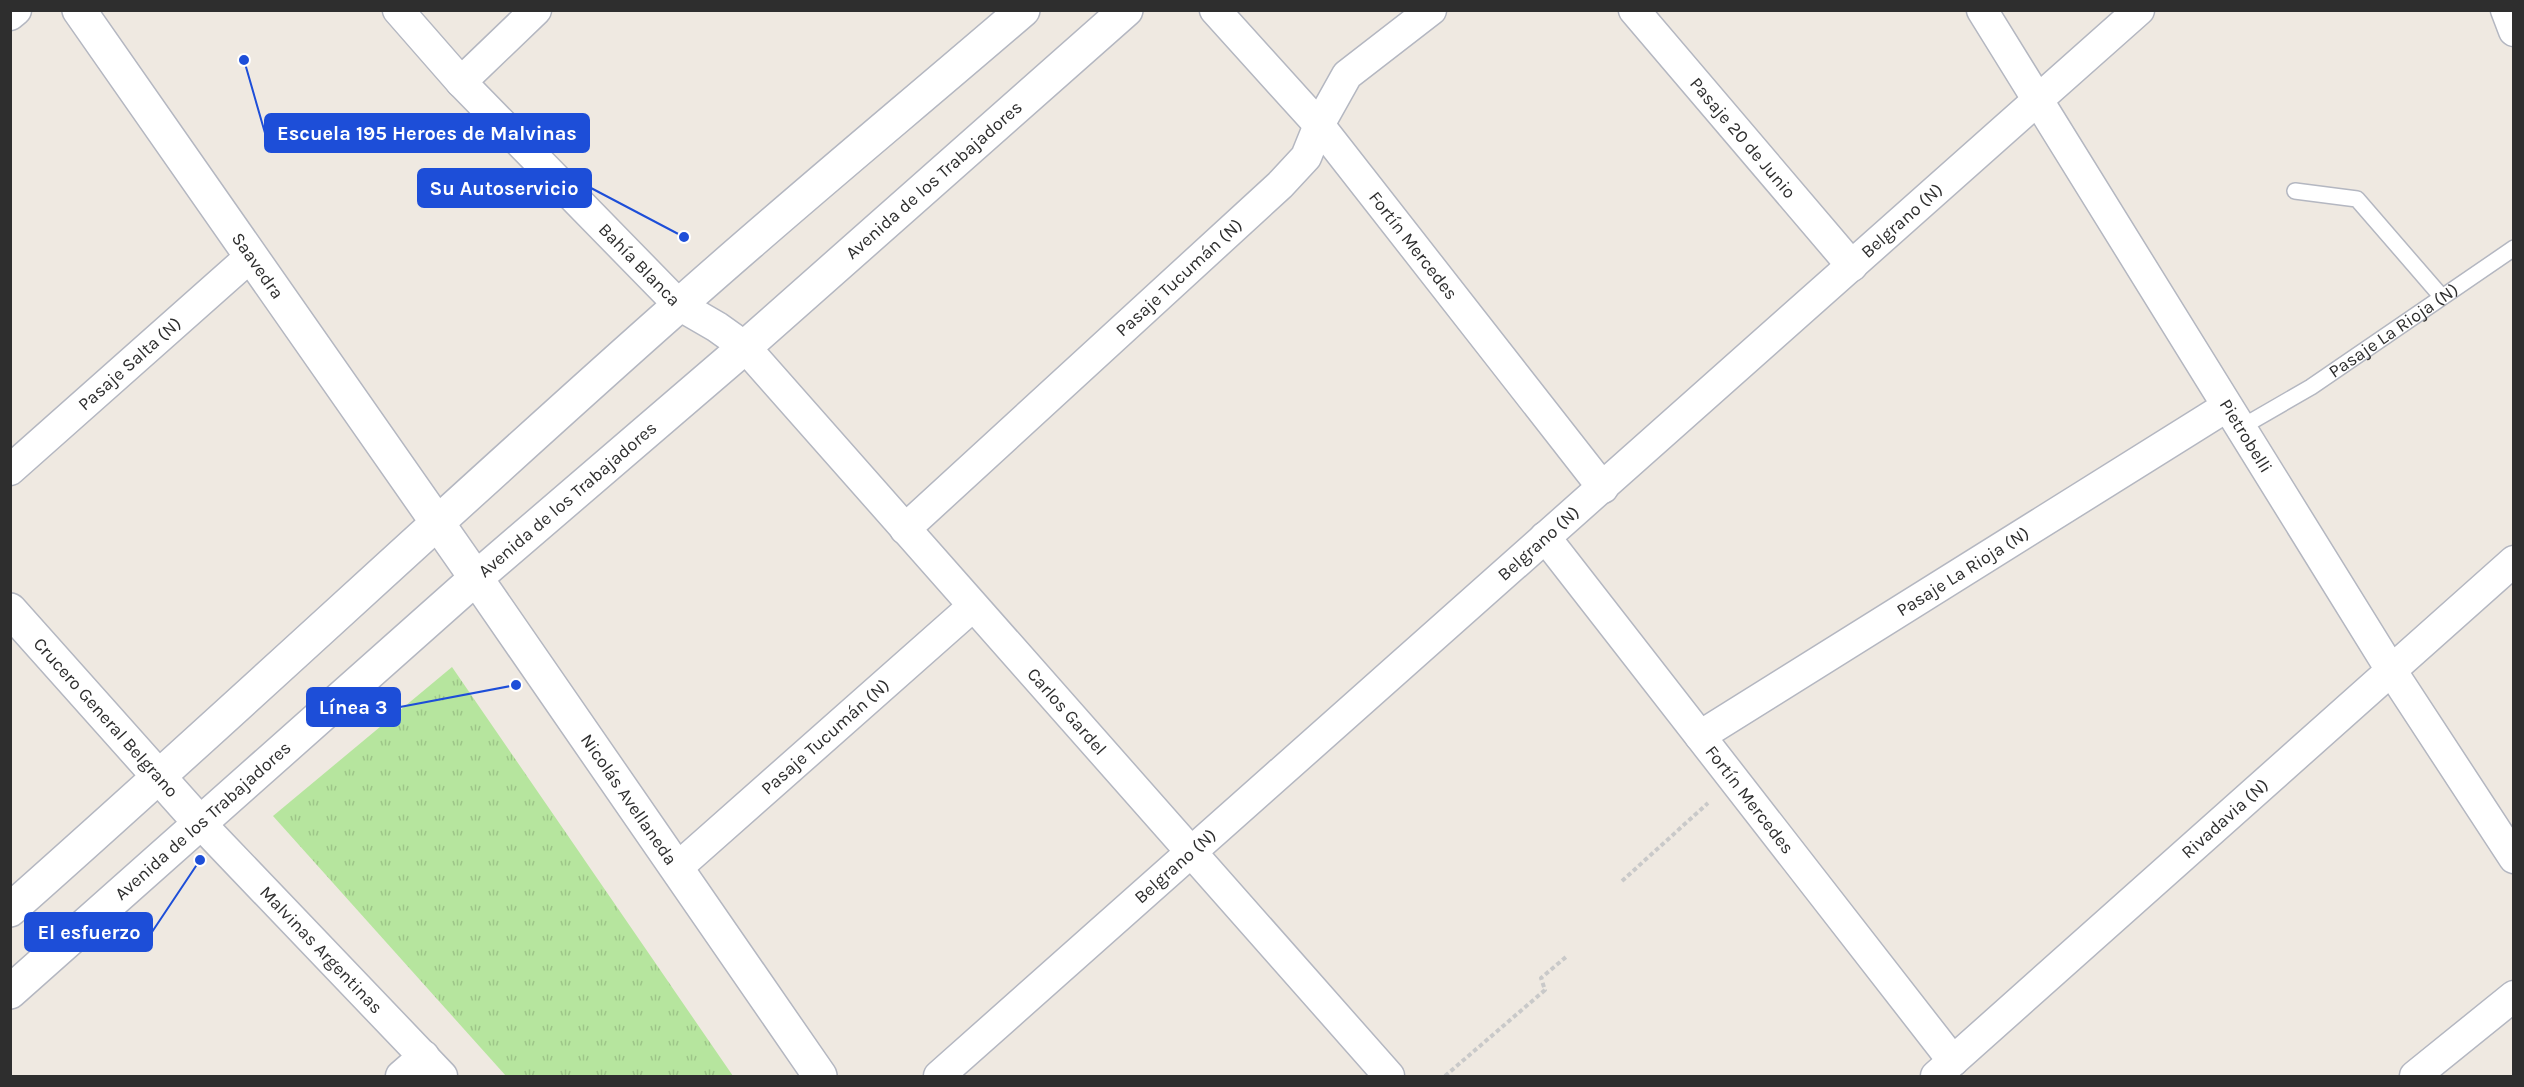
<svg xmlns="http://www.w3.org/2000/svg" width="2524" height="1087" font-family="Karla,sans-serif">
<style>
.grass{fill:url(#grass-tufts)}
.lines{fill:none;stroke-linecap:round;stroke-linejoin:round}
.lane-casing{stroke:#b4b7c1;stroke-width:18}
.street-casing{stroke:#b4b7c1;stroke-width:33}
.secondary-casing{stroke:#b4b7c1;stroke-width:36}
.path{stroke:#c9c9c9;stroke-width:4;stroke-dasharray:4.5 3;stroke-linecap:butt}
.lane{stroke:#fff;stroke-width:15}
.street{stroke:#fff;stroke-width:30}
.secondary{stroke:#fff;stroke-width:33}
.labels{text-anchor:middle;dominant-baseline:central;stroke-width:4.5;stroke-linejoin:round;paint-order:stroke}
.street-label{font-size:18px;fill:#2e2e2e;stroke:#fff}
.leader{fill:none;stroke:#1d4ed8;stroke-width:2}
.callout-dot{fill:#1d4ed8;stroke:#fff;stroke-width:2}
.callout{fill:#1d4ed8;stroke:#1d4ed8;stroke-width:2}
.callout-label{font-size:20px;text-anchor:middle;font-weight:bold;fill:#fff}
</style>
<defs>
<pattern id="grass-tufts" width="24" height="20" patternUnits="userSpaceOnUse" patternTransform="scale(1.5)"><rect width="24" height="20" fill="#b6e59e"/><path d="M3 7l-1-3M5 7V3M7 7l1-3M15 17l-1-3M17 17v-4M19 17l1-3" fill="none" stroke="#9dc588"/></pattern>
</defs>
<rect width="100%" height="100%" fill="#efe9e1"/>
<path class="grass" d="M 452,667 L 733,1076 L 506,1076 L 273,816 Z"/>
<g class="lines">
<g class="lane-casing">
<g id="lane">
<path d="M 2295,191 L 2357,199 L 2441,296"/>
<path id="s1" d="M 2240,428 L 2311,387 L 2514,248"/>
</g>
</g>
<g class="street-casing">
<g id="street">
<path id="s2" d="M 398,10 L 461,82 L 679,305 L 717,327 L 745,347 L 1389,1076"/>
<path id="s3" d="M 1215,10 L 1319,125 L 1603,488"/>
<path id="s4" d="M 1634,10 L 1852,266"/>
<path id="s5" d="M 1982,10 L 2391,670 L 2514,858"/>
<path d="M 2506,10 L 2514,31"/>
<path d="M 10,15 L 16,10"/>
<path d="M 461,82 L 536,10"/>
<path id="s6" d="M 10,470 L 250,257"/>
<path id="s7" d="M 905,529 L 1280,185 L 1306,157 L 1319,125 L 1347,75 L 1431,10"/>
<path id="s8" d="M 1545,537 L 1953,1061"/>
<path id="s9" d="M 1700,736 L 2226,407"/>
<path id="s10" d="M 201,824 L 442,1076"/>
<path id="s11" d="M 677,868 L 972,607"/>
<path d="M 401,1076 L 424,1056"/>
<path id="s12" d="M 939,1076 L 2139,10"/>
<path id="s13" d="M 1936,1076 L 2514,561"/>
<path d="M 2415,1076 L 2514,996"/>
</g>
</g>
<g class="secondary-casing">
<g id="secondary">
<path id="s14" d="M 79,10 L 476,578 L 820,1076"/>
<path id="s15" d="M 10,610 L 201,824"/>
<path d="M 10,910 C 235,711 452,506 677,307 C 790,206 908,109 1023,10"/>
<path id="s16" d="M 10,992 L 476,578 L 745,347 L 1126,10"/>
</g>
</g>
<g class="path">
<path d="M 1622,881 L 1708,803"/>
<path d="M 1445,1076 L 1545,990 L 1541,978 L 1566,957"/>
</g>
<use href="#lane" class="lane"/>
<use href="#street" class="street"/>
<use href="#secondary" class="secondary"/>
</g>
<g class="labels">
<g class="street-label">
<text stroke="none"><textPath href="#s4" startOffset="168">Pasaje 20 de Junio</textPath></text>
<text stroke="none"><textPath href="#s16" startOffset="1230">Avenida de los Trabajadores</textPath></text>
<text stroke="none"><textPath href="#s12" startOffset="1288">Belgrano (N)</textPath></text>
<text stroke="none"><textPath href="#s3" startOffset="308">Fortín Mercedes</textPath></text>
<text stroke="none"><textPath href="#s2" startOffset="351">Bahía Blanca</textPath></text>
<text stroke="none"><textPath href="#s14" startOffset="312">Saavedra</textPath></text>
<text stroke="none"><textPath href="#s7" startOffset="372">Pasaje Tucumán (N)</textPath></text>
<text stroke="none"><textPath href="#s1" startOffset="182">Pasaje La Rioja (N)</textPath></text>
<text stroke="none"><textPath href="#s6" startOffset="160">Pasaje Salta (N)</textPath></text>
<text stroke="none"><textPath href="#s5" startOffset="501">Pietrobelli</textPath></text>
<text stroke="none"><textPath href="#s16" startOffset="744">Avenida de los Trabajadores</textPath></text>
<text stroke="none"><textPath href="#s12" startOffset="802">Belgrano (N)</textPath></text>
<text stroke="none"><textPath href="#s9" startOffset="310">Pasaje La Rioja (N)</textPath></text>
<text stroke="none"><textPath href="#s2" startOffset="972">Carlos Gardel</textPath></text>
<text stroke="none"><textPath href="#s15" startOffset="144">Crucero General Belgrano</textPath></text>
<text stroke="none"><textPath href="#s11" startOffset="198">Pasaje Tucumán (N)</textPath></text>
<text stroke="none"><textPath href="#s14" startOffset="962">Nicolás Avellaneda</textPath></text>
<text stroke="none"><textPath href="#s8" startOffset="333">Fortín Mercedes</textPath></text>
<text stroke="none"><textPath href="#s13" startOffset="387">Rivadavia (N)</textPath></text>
<text stroke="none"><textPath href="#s16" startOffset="258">Avenida de los Trabajadores</textPath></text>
<text stroke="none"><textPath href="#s12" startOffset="316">Belgrano (N)</textPath></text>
<text stroke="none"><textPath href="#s10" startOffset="174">Malvinas Argentinas</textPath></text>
</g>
</g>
<path class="leader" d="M244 60L265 133M684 237L591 188M516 685L400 707M200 860L152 932"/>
<g class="callout-dot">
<circle cx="244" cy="60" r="6"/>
<circle cx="684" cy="237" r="6"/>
<circle cx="516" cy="685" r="6"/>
<circle cx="200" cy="860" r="6"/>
</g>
<g class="callout">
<rect x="265" y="114" width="324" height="38" rx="6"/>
<rect x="418" y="169" width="173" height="38" rx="6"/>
<rect x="307" y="688" width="93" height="38" rx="6"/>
<rect x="25" y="913" width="127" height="38" rx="6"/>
</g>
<g class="callout-label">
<text x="427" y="140">Escuela 195 Heroes de Malvinas</text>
<text x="504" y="195">Su Autoservicio</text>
<text x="353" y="714">Línea 3</text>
<text x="89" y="939">El esfuerzo</text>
</g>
<rect width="2524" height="1087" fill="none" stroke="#2e2e2e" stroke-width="24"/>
</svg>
